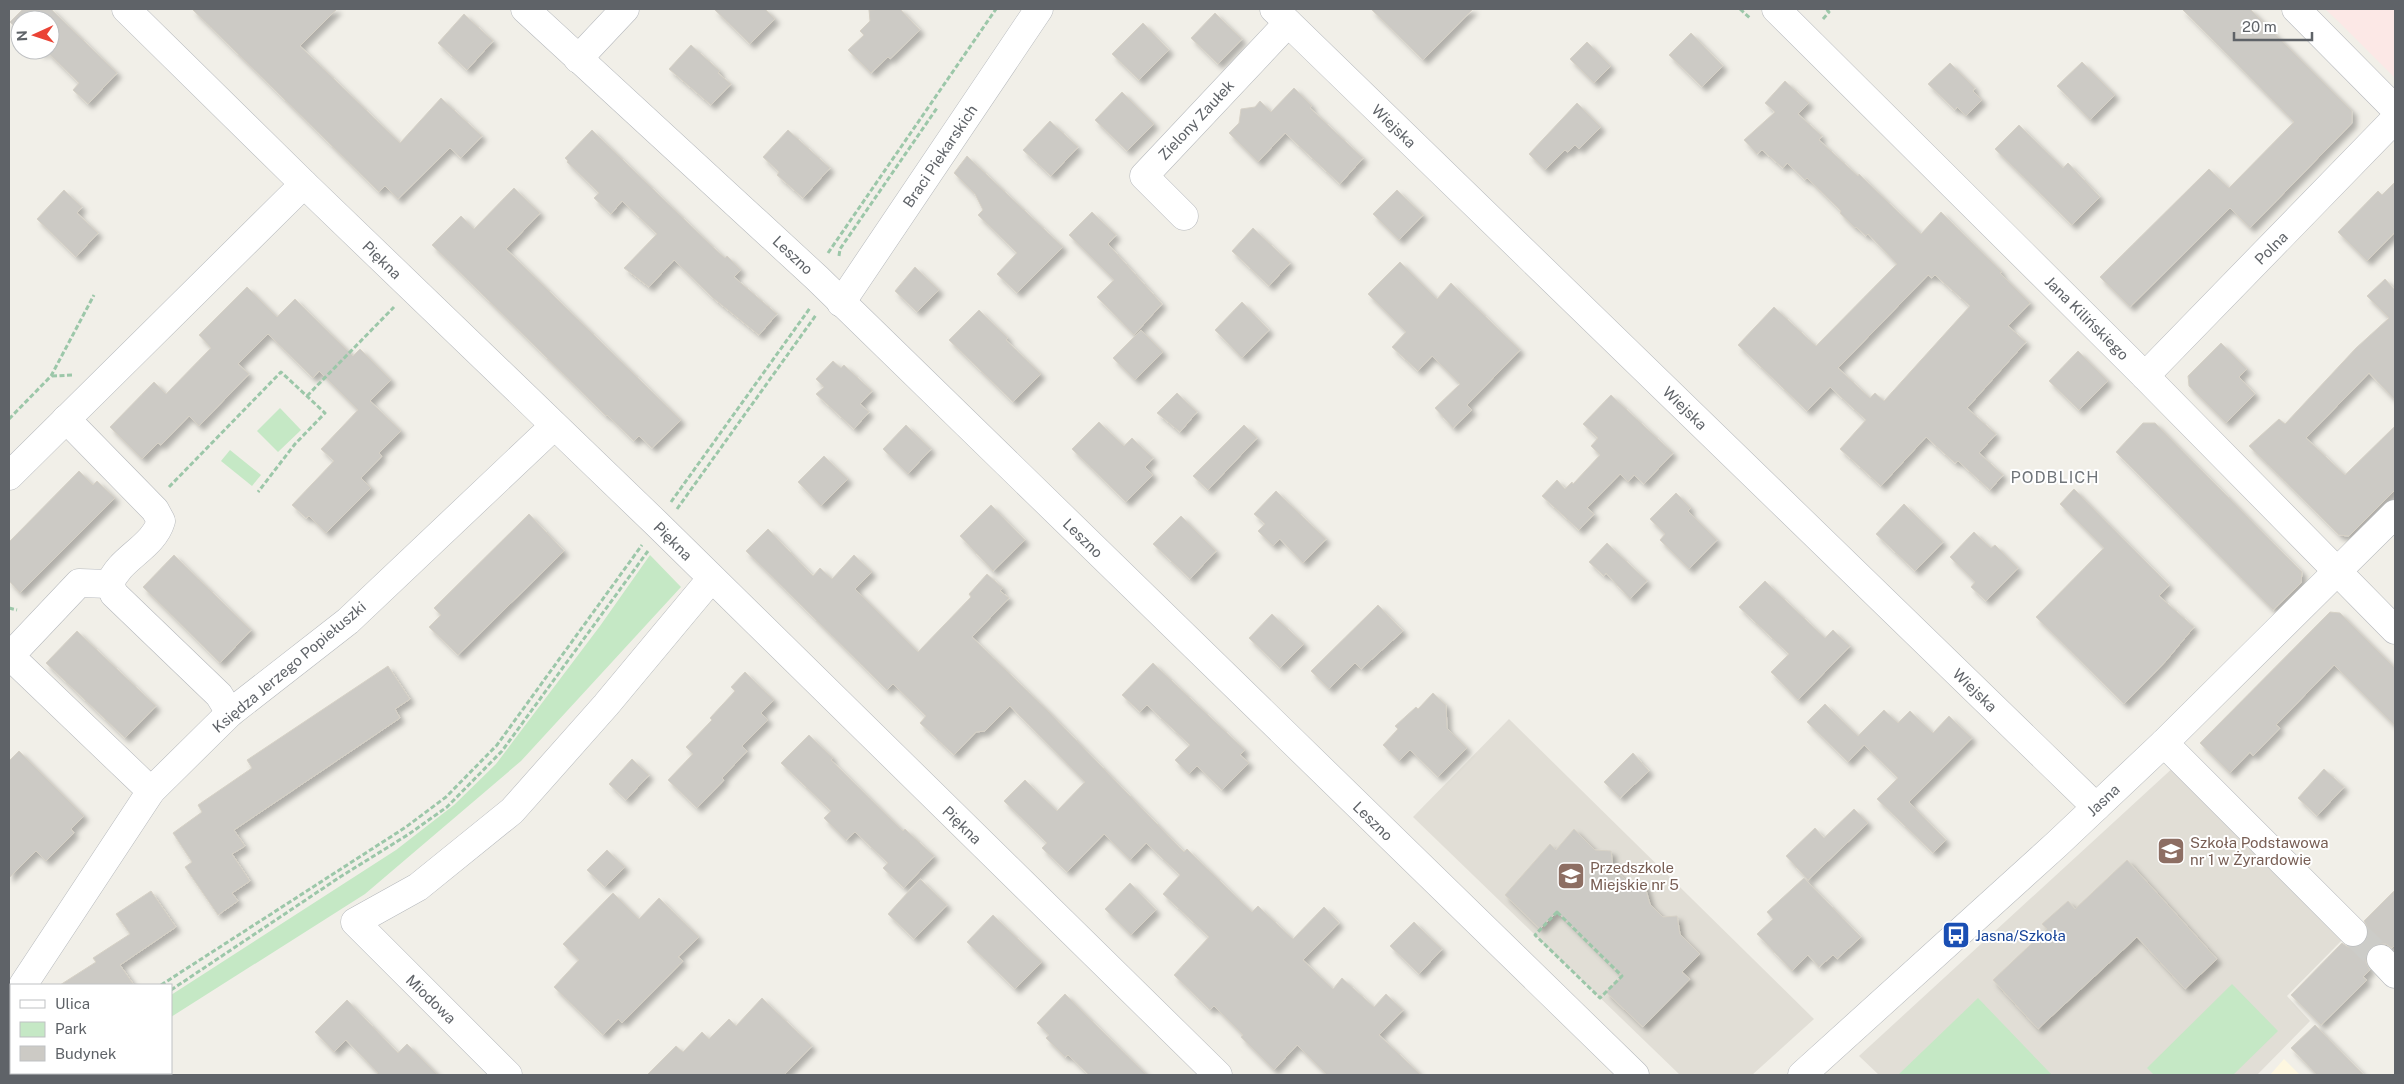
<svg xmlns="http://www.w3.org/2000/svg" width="2404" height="1084" font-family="'Public Sans',sans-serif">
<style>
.commercial{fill:#fef7e0}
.education{fill:#e1ded6}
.medical{fill:#fce8e6}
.green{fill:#c5e8c5}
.building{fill:#cccac5;stroke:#d6d1c6;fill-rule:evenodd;filter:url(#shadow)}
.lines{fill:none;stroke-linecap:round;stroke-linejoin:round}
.minor-tunnel{stroke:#ccccc8;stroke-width:28;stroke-dasharray:28 14;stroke-linecap:butt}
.minor-casing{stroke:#b5b8bc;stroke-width:29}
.path{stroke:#9cc7a9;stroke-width:3;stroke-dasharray:5 2.5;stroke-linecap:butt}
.minor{stroke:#fff;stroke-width:28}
.labels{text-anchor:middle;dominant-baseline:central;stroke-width:4;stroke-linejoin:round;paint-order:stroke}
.street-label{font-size:15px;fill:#5f6368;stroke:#fff}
.education-label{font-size:15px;fill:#785e54;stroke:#fff;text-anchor:start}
.transit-label{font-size:15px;fill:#164399;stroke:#fff;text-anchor:start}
.neighbourhood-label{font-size:16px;letter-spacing:1px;fill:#70757a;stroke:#fff}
</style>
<defs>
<filter id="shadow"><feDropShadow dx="4.5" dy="4.5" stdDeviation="2.5" flood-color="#0004"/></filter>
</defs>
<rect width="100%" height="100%" fill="#f1efe8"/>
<path class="commercial" d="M 2284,1059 L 2300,1075 L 2270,1075 Z"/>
<g class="education">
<path d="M 1509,719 L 1814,1019 L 1752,1075 L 1680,1075 L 1413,817 Z"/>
<path d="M 2176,765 L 2345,937 L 2287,996 L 2310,1021 L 2257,1075 L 1879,1075 L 1859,1056 Z"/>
</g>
<path class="medical" d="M 2325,9 L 2395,9 L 2395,78 L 2338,21 Z"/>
<g class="green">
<path d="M 280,408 L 301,430 L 278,452 L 257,431 Z"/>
<path d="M 230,450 L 261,475 L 252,486 L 221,461 Z"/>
<path d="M 650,555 L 681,587 L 521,761 L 365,894 L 171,1017 L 171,995 L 396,850 L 454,805 L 496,764 L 600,626 Z"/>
<path d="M 2232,984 L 2278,1031 L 2233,1075 L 2154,1075 L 2147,1068 Z"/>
<path d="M 1978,998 L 2052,1075 L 1898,1075 Z"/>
</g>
<g class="building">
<path d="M 23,9 L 51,9 L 117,73 L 88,104 L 73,90 L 79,83 L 45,50 L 42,54 L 38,50 L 50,50 L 50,20 L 20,20 L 20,32 L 10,22 Z"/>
<path d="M 192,9 L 337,9 L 300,46 L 400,143 L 441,98 L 482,136 L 461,158 L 450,148 L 398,199 L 385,186 L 379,192 Z"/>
<path d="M 714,9 L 765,9 L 775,19 L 750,44 Z"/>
<path d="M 885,9 L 900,9 L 920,30 L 890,59 L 888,57 L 871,73 L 848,50 L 864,35 L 860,31 L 870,21 L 869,10 Z"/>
<path d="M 1371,9 L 1473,9 L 1423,60 Z"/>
<path d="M 2182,9 L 2250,9 L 2352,111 L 2352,123 L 2250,228 L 2230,208 L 2130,307 L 2100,277 L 2209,169 L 2229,188 L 2294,122 Z"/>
<path d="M 1215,13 L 1242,39 L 1218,64 L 1191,38 Z"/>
<path d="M 464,14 L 493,41 L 467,70 L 438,43 Z"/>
<path d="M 1143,23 L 1169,50 L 1139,80 L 1112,54 Z"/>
<path d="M 1691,33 L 1723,66 L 1702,87 L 1669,55 Z"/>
<path d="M 1587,42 L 1611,66 L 1594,83 L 1570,59 Z"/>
<path d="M 691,45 L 720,71 L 718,73 L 731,84 L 711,105 L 669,69 Z"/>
<path d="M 2082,62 L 2115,95 L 2090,120 L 2057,86 Z"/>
<path d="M 1950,63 L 1975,88 L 1973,91 L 1982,100 L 1966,116 L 1957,107 L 1955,110 L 1928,84 Z"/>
<path d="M 1785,81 L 1809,103 L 1798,114 L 1822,136 L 1819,140 L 1858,176 L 1859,174 L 1921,234 L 1941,212 L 2002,272 L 2000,273 L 2030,303 L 2008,326 L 2026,342 L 1967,408 L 1996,434 L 1979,453 L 2003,475 L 1990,490 L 1958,461 L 1955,463 L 1926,437 L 1881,486 L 1840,449 L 1866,420 L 1830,387 L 1807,411 L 1738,345 L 1774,307 L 1816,346 L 1897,264 L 1868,234 L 1866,236 L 1856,227 L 1855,228 L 1840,213 L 1841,211 L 1807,178 L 1805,180 L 1787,163 L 1783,168 L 1762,150 L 1757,154 L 1744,140 L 1775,112 L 1765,103 ZM 1928,275 L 1932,278 L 1935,275 L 1970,306 L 1884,401 L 1875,393 L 1870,398 L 1838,368 Z"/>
<path d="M 1294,88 L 1312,106 L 1310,108 L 1363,158 L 1340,184 L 1285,133 L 1258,162 L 1229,133 L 1239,123 L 1241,109 L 1255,107 L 1260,101 L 1271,112 Z"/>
<path d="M 1122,92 L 1154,124 L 1127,151 L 1095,120 Z"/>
<path d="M 1577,103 L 1601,127 L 1579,149 L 1575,145 L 1568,152 L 1565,150 L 1545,170 L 1529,154 Z"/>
<path d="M 1050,121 L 1078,147 L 1051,176 L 1023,150 Z"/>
<path d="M 2019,125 L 2063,168 L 2068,163 L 2100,197 L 2072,225 L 1995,149 Z"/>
<path d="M 592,130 L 714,248 L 725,258 L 727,256 L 741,270 L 734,277 L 777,314 L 759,335 L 713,298 L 674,260 L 649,287 L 624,268 L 657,234 L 622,201 L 611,214 L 594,198 L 599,193 L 567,162 L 568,161 L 565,158 Z"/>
<path d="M 788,130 L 830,168 L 803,198 L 777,175 L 779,172 L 763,157 Z"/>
<path d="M 967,156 L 1063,247 L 1017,293 L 997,274 L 1017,253 L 978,215 L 983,210 L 975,194 L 954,173 Z"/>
<path d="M 2395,182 L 2395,232 L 2367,261 L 2338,232 L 2378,191 L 2382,195 Z"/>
<path d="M 514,188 L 540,213 L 506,249 L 681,420 L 652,448 L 639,436 L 634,441 L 607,415 L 606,416 L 432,245 L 461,216 L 474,229 Z"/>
<path d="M 64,190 L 82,207 L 77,213 L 98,233 L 76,257 L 37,219 Z"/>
<path d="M 1397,190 L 1423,215 L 1399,240 L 1373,214 Z"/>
<path d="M 1092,212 L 1116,235 L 1108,244 L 1162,304 L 1134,335 L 1097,297 L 1114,280 L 1069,235 Z"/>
<path d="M 1253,228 L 1290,263 L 1269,286 L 1232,251 Z"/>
<path d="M 1400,262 L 1437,299 L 1451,283 L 1520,350 L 1467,405 L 1472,410 L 1453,428 L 1435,408 L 1460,384 L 1432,356 L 1418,371 L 1392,347 L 1406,332 L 1368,294 Z"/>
<path d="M 915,267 L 939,290 L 917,312 L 895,291 Z"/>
<path d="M 2385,279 L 2395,290 L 2395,400 L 2369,373 L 2306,438 L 2345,475 L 2395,426 L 2395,490 L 2349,536 L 2339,535 L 2249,446 L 2279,419 L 2285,424 L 2356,348 L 2389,318 L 2367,296 Z"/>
<path d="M 247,287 L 277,317 L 295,299 L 353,356 L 360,349 L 391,380 L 370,401 L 401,431 L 379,453 L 382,456 L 361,478 L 371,488 L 326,533 L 309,516 L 306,518 L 292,505 L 334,461 L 321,449 L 358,410 L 319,371 L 313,378 L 268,334 L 238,364 L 249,374 L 199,426 L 189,416 L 161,445 L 158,443 L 142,459 L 110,427 L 154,382 L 166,394 L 211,348 L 199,335 Z"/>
<path d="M 1242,302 L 1269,330 L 1242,358 L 1215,330 Z"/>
<path d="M 979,310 L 1008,338 L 1006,340 L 1041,374 L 1013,402 L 949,340 Z"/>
<path d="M 1141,330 L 1163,352 L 1135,380 L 1113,358 Z"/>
<path d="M 2221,343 L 2247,369 L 2239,377 L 2255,394 L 2226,423 L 2189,386 L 2188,376 Z"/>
<path d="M 2078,351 L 2108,381 L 2079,410 L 2049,381 Z"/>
<path d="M 833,361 L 841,368 L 844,365 L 872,391 L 860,404 L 869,412 L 854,429 L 816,394 L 824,387 L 816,379 Z"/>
<path d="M 1177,393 L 1197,412 L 1180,432 L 1157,413 Z"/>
<path d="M 1611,395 L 1673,453 L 1644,484 L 1634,475 L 1628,482 L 1620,474 L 1587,508 L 1594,514 L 1579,530 L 1542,496 L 1557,480 L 1565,489 L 1572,482 L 1573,484 L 1600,455 L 1591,446 L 1598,438 L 1583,424 Z"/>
<path d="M 1099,422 L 1124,446 L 1132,438 L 1153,458 L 1145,467 L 1153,475 L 1126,502 L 1072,449 Z"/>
<path d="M 2143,423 L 2155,423 L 2302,572 L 2301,583 L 2273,610 L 2116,452 Z"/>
<path d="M 906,425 L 931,449 L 908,474 L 883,449 Z"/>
<path d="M 1244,425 L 1257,438 L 1208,490 L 1193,476 Z"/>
<path d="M 824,456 L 848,479 L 821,506 L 798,482 Z"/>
<path d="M 79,471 L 93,485 L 97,481 L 115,498 L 20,593 L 9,581 L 9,542 Z"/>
<path d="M 2074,489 L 2169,585 L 2159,596 L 2194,627 L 2165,662 L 2124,704 L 2036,617 L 2104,548 L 2060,504 Z"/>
<path d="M 1276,491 L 1326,539 L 1303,563 L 1280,539 L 1273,546 L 1258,531 L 1265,524 L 1254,514 Z"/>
<path d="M 1676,493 L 1691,508 L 1688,511 L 1717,540 L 1689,569 L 1660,540 L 1665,534 L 1650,519 Z"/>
<path d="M 1904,504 L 1943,542 L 1915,571 L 1876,534 Z"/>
<path d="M 991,505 L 1025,540 L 993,571 L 960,536 Z"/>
<path d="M 529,514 L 564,551 L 458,655 L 429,627 L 441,615 L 434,608 Z"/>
<path d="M 1181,516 L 1216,551 L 1190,579 L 1153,544 Z"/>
<path d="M 768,529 L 813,576 L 820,568 L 832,579 L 854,555 L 872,572 L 855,589 L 918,652 L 971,597 L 969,594 L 987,574 L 1003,588 L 1000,591 L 1009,598 L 972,637 L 1049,712 L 1184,852 L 1187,849 L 1252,912 L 1258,906 L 1293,939 L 1324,907 L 1339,923 L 1303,960 L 1333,989 L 1342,978 L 1374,1007 L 1386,994 L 1403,1010 L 1379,1035 L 1421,1075 L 1327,1075 L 1297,1045 L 1274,1070 L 1241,1037 L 1243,1035 L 1214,1006 L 1210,1010 L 1174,975 L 1209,937 L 1163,894 L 1180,875 L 1146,843 L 1130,860 L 1104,834 L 1067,872 L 1042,848 L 1047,843 L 1004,801 L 1025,780 L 1057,811 L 1085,782 L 1010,706 L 985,731 L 976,732 L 954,755 L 920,723 L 926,716 L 893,684 L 887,690 L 746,551 Z"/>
<path d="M 1974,532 L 1991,548 L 1995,545 L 2018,568 L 1986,601 L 1971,587 L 1975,582 L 1950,557 Z"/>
<path d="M 1607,543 L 1647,581 L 1630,599 L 1606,573 L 1604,576 L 1589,562 Z"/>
<path d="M 174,555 L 251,630 L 220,663 L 143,587 Z"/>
<path d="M 1765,581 L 1825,638 L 1833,630 L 1850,646 L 1798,700 L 1771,672 L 1789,654 L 1739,607 Z"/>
<path d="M 1378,605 L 1403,631 L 1361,669 L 1355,663 L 1329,689 L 1311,671 Z"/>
<path d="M 2330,612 L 2340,613 L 2395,668 L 2395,726 L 2334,665 L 2276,725 L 2280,728 L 2253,756 L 2250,752 L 2230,773 L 2200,743 Z"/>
<path d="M 1272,614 L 1304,644 L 1280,668 L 1249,638 Z"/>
<path d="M 77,631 L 156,706 L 125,738 L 46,663 Z"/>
<path d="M 1153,663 L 1245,750 L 1240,755 L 1249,763 L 1222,790 L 1197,766 L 1189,774 L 1175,760 L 1190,745 L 1147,705 L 1140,712 L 1122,695 Z"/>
<path d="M 388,666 L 410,699 L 395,709 L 400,718 L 234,830 L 245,846 L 232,854 L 250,881 L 232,893 L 238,901 L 218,915 L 185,867 L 192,862 L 173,833 L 202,812 L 198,805 L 252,768 L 247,760 Z"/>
<path d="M 745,672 L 774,700 L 761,713 L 768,720 L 742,746 L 747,751 L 722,778 L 724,780 L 697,808 L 668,780 L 693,754 L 686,747 L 712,720 L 710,718 L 735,691 L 731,687 Z"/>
<path d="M 1433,693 L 1446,705 L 1447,728 L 1467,748 L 1438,777 L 1410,750 L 1399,761 L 1383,745 L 1398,729 L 1395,726 L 1416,707 L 1418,709 Z"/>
<path d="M 1825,704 L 1858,736 L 1884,710 L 1898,723 L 1910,711 L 1933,733 L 1949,716 L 1972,738 L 1909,802 L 1946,840 L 1933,853 L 1877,799 L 1898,778 L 1864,745 L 1848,762 L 1807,722 Z"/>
<path d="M 809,735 L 833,758 L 831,760 L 903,831 L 905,829 L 934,856 L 904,888 L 883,868 L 888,863 L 855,832 L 846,840 L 824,818 L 831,811 L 781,763 Z"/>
<path d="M 19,751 L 84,816 L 71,829 L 74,833 L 46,861 L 36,851 L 9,878 L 9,761 Z"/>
<path d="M 1633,753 L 1649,771 L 1620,798 L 1604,782 Z"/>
<path d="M 632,759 L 649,775 L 626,800 L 609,784 Z"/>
<path d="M 2324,769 L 2344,787 L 2317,816 L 2298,798 Z"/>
<path d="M 1854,809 L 1868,823 L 1808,880 L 1786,856 L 1815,828 L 1824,838 Z"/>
<path d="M 1574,829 L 1595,850 L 1611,851 L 1613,868 L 1628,882 L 1644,883 L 1650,904 L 1663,917 L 1677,916 L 1680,934 L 1700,954 L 1682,972 L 1690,979 L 1643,1027 L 1606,992 L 1622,976 L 1557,912 L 1540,929 L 1505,895 L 1550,844 L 1556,850 Z"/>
<path d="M 607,850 L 625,867 L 605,887 L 587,870 Z"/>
<path d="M 2127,860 L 2217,959 L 2185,989 L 2137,937 L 2038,1029 L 1993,980 L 2047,929 L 2042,924 L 2068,901 L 2075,909 Z"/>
<path d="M 1804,878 L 1861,937 L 1837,959 L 1833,955 L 1819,967 L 1808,955 L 1792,971 L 1757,934 L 1773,919 L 1767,912 Z"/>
<path d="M 920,879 L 947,905 L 914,939 L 888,914 Z"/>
<path d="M 1130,883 L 1156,910 L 1131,935 L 1105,909 Z"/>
<path d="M 2395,890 L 2395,945 L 2392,948 L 2386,944 L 2378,944 L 2370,948 L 2366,955 L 2366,962 L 2370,970 L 2363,977 L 2367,980 L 2321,1025 L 2291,995 L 2342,943 L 2348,947 L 2357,947 L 2364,943 L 2368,936 L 2368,928 L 2364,921 Z"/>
<path d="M 151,891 L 176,927 L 120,965 L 134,985 L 60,985 L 96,962 L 93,958 L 130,934 L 116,914 Z"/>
<path d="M 613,893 L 639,919 L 659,898 L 699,937 L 678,957 L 683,961 L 622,1023 L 618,1019 L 603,1035 L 554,987 L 579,960 L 563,944 Z"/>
<path d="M 993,915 L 1042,962 L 1015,989 L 967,942 Z"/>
<path d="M 1414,922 L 1442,949 L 1419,974 L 1390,946 Z"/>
<path d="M 1065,994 L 1093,1022 L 1147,1075 L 1089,1075 L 1068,1055 L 1065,1057 L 1046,1038 L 1049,1035 L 1037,1023 Z"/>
<path d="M 762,998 L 812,1046 L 784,1075 L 647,1075 L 676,1046 L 683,1052 L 702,1032 L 709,1039 L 729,1019 L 736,1026 Z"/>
<path d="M 347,1000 L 398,1053 L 407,1044 L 438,1075 L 376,1075 L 378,1073 L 346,1040 L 334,1052 L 315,1032 Z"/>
<path d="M 2315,1025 L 2364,1075 L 2317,1075 L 2291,1048 Z"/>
</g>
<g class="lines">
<path class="minor-tunnel" d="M 2353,932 L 2381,959"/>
<g class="minor-casing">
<g id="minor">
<path d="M 126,9 L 304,184 L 657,524 L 1218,1075"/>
<path d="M 525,9 L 817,278 L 1635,1075"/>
<path d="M 1274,9 L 2096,807"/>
<path d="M 1776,9 L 2145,376 L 2395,630"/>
<path d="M 2296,9 L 2395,109"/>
<path d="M 578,59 L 625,9"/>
<path d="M 1184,216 L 1144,176 L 1288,23"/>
<path d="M 841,303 L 1039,9"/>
<path d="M 2145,376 L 2395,119"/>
<path d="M 66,419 L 155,510 L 161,521 C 153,548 119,558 110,584 L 114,594 L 219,695 L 230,713"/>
<path d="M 9,476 L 304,184"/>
<path d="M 110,584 L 79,583 L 10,656 L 151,791"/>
<path d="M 2164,743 L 2353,932"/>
<path d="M 2381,959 L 2395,974"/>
<path d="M 23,985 L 151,791 L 230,713 L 348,621 L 554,426"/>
<path d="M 9,1008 L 11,1004"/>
<path d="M 508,1075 L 355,922 L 418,887 L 512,811 L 606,705 L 711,579"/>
<path d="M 1802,1075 L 2057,844 L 2164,743 L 2395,514"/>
</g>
</g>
<g class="path">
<path d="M 1740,9 L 1751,19"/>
<path d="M 1823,19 L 1829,12 L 1826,9"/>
<path d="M 828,253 L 996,9"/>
<path d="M 839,256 L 840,249 L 937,108"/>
<path d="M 52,376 L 73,375"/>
<path d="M 307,396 L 394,307"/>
<path d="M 9,419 L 51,376 L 94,295"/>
<path d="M 169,487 L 281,372 L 325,413 L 295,444 L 258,492"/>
<path d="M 671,502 L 810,308"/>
<path d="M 677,509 L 816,315"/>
<path d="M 9,608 L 17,610"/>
<path d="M 1557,912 L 1622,976 L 1600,998 L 1535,935 Z"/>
<path d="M 161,985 L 406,827 L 446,797 L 497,745 L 642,545"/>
<path d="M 171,990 L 340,877 L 409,834 L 447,807 L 502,751 L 648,551"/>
<path d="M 28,1075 L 32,1073"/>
<path d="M 43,1075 L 47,1073"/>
</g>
<use href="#minor" class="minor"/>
</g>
<defs>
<g id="school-square" transform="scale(1.4375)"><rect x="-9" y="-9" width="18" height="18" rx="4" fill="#8d6e63" stroke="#fff"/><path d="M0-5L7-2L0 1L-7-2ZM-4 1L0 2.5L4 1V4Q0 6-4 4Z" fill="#fff"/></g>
<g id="bus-square" transform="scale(1.4375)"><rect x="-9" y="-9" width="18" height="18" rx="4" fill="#1a4fb4" stroke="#fff"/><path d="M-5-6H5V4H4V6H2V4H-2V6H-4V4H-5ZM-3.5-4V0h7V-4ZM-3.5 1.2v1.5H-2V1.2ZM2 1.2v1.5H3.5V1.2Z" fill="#fff"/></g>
</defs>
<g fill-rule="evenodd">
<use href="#school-square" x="2171" y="851"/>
<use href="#school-square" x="1571" y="876"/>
<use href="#bus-square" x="1956" y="935"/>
</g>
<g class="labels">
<g class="street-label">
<text transform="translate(1196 120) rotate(-47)">Zielony Zaułek</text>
<text transform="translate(1394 126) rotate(44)">Wiejska</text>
<text transform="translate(940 156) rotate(-56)">Braci Piekarskich</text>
<text transform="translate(2271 248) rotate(-45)">Polna</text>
<text transform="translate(793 255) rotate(43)">Leszno</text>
<text transform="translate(382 260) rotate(44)">Piękna</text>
<text transform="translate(2087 318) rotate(45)">Jana Kilińskiego</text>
<text transform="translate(1685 408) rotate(44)">Wiejska</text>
<text transform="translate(1083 538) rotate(44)">Leszno</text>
<text transform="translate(673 541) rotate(45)">Piękna</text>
<text transform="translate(289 667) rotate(-40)">Księdza Jerzego Popiełuszki</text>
<text transform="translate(1975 690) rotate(44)">Wiejska</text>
<text transform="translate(2103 800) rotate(-43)">Jasna</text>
<text transform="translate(1373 821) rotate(44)">Leszno</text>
<text transform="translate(962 825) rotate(44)">Piękna</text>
<text transform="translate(431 999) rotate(44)">Miodowa</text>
</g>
<g class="education-label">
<text x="2190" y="842">Szkoła Podstawowa<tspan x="2190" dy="17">nr 1 w Żyrardowie</tspan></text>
<text x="1590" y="867">Przedszkole<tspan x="1590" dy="17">Miejskie nr 5</tspan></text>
</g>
<g class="transit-label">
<text x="1975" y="935">Jasna/Szkoła</text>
</g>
<g class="neighbourhood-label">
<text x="2055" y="477">PODBLICH</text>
</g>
</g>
<rect width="2404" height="1084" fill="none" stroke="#5f6368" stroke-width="20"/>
<rect x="10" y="984" width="162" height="90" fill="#ffffff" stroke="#bfc1c3"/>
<rect x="20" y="1000" width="25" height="8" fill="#ffffff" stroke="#bfc1c3"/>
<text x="55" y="1009" font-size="15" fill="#5f6368">Ulica</text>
<rect x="20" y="1022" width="25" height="15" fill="#c5e8c5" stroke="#bfc1c3"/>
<text x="55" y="1034" font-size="15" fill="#5f6368">Park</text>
<rect x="20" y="1046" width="25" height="15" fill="#cccac5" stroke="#bfc1c3"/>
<text x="55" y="1059" font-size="15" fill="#5f6368">Budynek</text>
<g transform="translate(35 35) rotate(267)"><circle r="24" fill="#ffffff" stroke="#bfc1c3"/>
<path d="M0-4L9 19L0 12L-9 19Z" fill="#ea4335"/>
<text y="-8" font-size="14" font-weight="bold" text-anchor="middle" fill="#5f6368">N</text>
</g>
<path d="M2234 32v8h78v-8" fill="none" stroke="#5f6368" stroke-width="2.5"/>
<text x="2242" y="32" font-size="15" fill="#5f6368" stroke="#ffffff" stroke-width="4" paint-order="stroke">20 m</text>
</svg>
